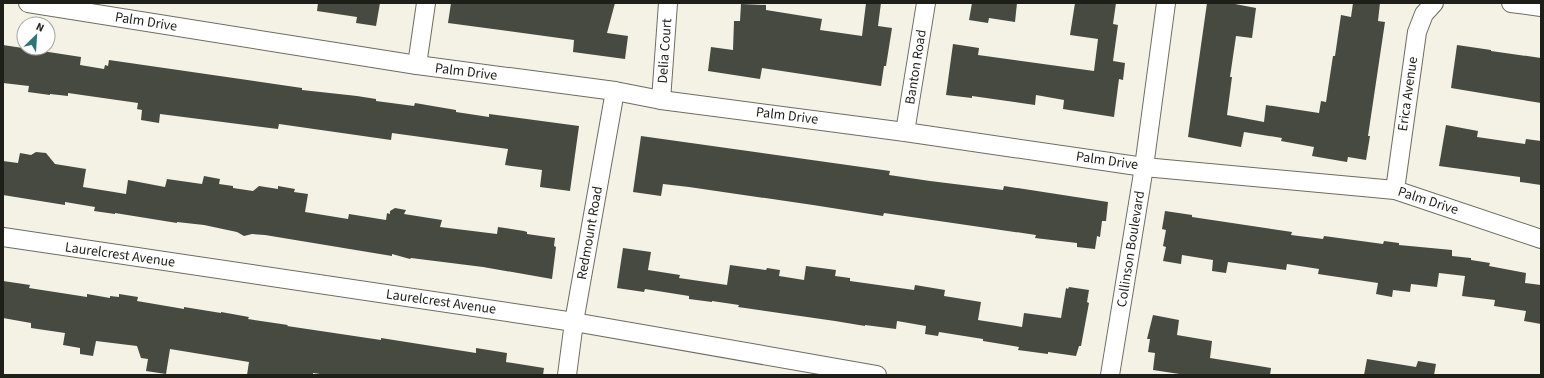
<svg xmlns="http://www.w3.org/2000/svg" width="1544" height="378" font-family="'Source Sans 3',sans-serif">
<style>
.building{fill:#474a40}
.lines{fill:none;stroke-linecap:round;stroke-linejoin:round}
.street-casing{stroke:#6e6c61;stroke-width:20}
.street{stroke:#fff;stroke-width:18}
.labels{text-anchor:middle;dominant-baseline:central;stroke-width:4;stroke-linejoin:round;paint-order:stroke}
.street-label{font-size:14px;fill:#1f1f1a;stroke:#fff}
</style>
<rect width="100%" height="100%" fill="#f3f2e5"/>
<g class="building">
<path d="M 318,3 L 380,3 L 376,26 L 356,23 L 357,17 L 317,11 Z"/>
<path d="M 451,3 L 615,3 L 607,33 L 628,36 L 625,59 L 573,52 L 574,40 L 448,23 Z"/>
<path d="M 866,3 L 881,3 L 878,26 L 892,28 L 886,66 L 884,66 L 881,86 L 762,68 L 760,79 L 708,71 L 711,47 L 733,50 L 734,21 L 740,21 L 741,4 L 766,5 L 766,10 L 822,19 L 820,30 L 862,36 Z"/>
<path d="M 972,3 L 1017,3 L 1015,22 L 989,18 L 988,23 L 969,20 Z"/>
<path d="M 1075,3 L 1116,3 L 1113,24 L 1118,25 L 1113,61 L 1125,63 L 1123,80 L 1119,79 L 1114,117 L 1063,109 L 1064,100 L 1036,95 L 1035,105 L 972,96 L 972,98 L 946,95 L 953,44 L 979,48 L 978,55 L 1094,71 L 1098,39 L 1070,35 Z"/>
<path d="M 1207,3 L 1235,3 L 1235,4 L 1256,8 L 1252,38 L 1236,36 L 1230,77 L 1232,77 L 1227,115 L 1264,122 L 1266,105 L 1319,113 L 1321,101 L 1326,102 L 1333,56 L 1335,56 L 1341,15 L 1351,17 L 1353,3 L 1380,3 L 1378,21 L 1385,22 L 1368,136 L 1370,136 L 1366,160 L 1348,157 L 1347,162 L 1312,156 L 1314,147 L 1281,141 L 1282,138 L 1244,132 L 1241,147 L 1188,137 Z"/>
<path d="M 3,45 L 81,57 L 80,65 L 104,69 L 105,65 L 108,66 L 109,60 L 302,88 L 302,90 L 357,96 L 376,99 L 376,101 L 414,106 L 415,103 L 456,110 L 456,112 L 489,117 L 489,114 L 579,126 L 570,191 L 540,187 L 542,170 L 505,165 L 508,149 L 392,133 L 391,140 L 279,124 L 278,129 L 160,114 L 159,123 L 141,120 L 142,110 L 137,109 L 138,103 L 68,93 L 68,96 L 50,94 L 50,95 L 28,92 L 29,86 L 3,83 Z"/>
<path d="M 1457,45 L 1491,50 L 1491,51 L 1541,58 L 1541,103 L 1451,88 Z"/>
<path d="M 1446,125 L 1478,131 L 1477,137 L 1525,144 L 1526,139 L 1541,141 L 1541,185 L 1520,182 L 1520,177 L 1439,166 Z"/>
<path d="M 641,136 L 890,171 L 889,175 L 930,181 L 1003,190 L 1004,186 L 1108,202 L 1106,221 L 1102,221 L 1100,237 L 1097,236 L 1095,249 L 1077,247 L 1077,243 L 1035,238 L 1036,235 L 884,213 L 883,216 L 813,205 L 689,187 L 663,184 L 661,196 L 633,192 Z"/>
<path d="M 36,152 L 46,153 L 55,164 L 86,169 L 83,187 L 126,194 L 128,180 L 165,187 L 167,179 L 202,184 L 204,176 L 220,179 L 219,184 L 233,186 L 233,188 L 253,191 L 259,186 L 278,189 L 278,186 L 295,189 L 294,192 L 308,194 L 305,212 L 348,219 L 349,214 L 386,220 L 387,213 L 390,214 L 390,211 L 395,208 L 406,210 L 404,214 L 442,220 L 440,227 L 497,234 L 498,227 L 524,231 L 527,232 L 527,234 L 555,238 L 554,246 L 556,247 L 552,279 L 483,267 L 411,258 L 410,259 L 392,254 L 392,256 L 265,235 L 252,234 L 244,236 L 237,232 L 204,225 L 177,222 L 177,223 L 115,213 L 115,214 L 94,211 L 95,207 L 65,202 L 65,205 L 3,195 L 3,161 L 18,163 L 20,153 L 31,155 Z"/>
<path d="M 1165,211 L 1192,215 L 1192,217 L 1292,232 L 1291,235 L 1323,239 L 1324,236 L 1383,244 L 1384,241 L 1399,243 L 1399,245 L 1452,250 L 1452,256 L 1471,258 L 1471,260 L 1490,263 L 1489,266 L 1526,273 L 1525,283 L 1541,285 L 1541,324 L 1524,321 L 1526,311 L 1494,306 L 1495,300 L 1462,296 L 1465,276 L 1439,273 L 1437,287 L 1411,284 L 1410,292 L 1393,290 L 1392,297 L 1376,294 L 1378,283 L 1318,274 L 1319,269 L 1287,264 L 1286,270 L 1228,262 L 1226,273 L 1212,271 L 1213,260 L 1182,255 L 1181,264 L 1163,261 L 1166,247 L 1163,246 L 1166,230 L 1162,229 Z"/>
<path d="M 623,248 L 651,252 L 648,270 L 680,275 L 679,278 L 727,285 L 730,265 L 766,270 L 767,268 L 780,270 L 779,276 L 804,280 L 806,266 L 836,270 L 835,276 L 850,278 L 850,281 L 914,290 L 915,285 L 945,290 L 944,296 L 981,302 L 978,320 L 1022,327 L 1024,313 L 1061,318 L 1066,288 L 1068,289 L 1069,287 L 1089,290 L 1087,302 L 1089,303 L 1081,346 L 1079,346 L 1076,356 L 1048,352 L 1048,354 L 1018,350 L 1019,347 L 983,341 L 983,339 L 939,332 L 938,336 L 925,334 L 926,326 L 897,321 L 896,329 L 865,325 L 865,326 L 835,321 L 738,307 L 739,305 L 712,301 L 712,302 L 689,299 L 689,296 L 645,289 L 644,292 L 617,288 Z"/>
<path d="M 3,281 L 30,285 L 29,288 L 87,297 L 87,294 L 110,298 L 110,296 L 119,297 L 119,294 L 138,297 L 137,301 L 184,309 L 184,307 L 221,313 L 221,312 L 249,317 L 248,319 L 288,325 L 287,326 L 381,340 L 381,338 L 476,353 L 476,348 L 507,353 L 506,362 L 544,368 L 543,375 L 327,375 L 313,373 L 313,375 L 247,375 L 249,362 L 170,349 L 166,374 L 146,371 L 148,359 L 141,358 L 137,346 L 96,341 L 93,356 L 80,354 L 80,348 L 63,345 L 65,333 L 31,328 L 31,323 L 3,318 Z"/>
<path d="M 1153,315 L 1179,320 L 1177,335 L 1212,341 L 1210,358 L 1271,368 L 1270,375 L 1186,375 L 1153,370 L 1155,353 L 1148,352 L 1150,339 L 1147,339 Z"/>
<path d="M 1367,359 L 1416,367 L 1418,361 L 1436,364 L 1434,375 L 1364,375 Z"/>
</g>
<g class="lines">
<g class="street-casing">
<g id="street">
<path d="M 28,3 L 417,65 L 615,91 L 661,100 L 905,132 L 1144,167 L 1395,190 L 1541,239"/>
<path d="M 1511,3 L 1541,7"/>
<path d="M 417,65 L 426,3"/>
<path d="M 661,100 L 668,3"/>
<path d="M 905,132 L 926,3"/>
<path d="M 1395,190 L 1417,32 L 1424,14 L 1434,3"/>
<path d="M 3,237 L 574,322 L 877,375"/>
<path d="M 567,375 L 574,322 L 615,91"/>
<path d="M 1110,375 L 1144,167 L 1166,3"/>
</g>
</g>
<use href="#street" class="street"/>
</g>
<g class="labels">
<g class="street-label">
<text transform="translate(146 22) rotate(9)">Palm Drive</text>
<text transform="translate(665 51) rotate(-86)">Delia Court</text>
<text transform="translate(916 67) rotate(-81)">Banton Road</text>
<text transform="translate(466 72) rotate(7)">Palm Drive</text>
<text transform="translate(1408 94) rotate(-82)">Erica Avenue</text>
<text transform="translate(787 116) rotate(7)">Palm Drive</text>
<text transform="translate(1107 161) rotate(8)">Palm Drive</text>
<text transform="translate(1428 201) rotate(18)">Palm Drive</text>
<text transform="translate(590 233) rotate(-80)">Redmount Road</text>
<text transform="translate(1131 249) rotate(-81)">Collinson Boulevard</text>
<text transform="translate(120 255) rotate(8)">Laurelcrest Avenue</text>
<text transform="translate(441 302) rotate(8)">Laurelcrest Avenue</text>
</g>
</g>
<rect width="1544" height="378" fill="none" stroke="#1f1f1a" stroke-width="8"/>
<g transform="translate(36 36) rotate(25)"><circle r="19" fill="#ffffff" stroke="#a5a5a3"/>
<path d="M0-3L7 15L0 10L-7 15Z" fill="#2d7778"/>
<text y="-6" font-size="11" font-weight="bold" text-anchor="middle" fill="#1f1f1a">N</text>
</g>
</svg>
